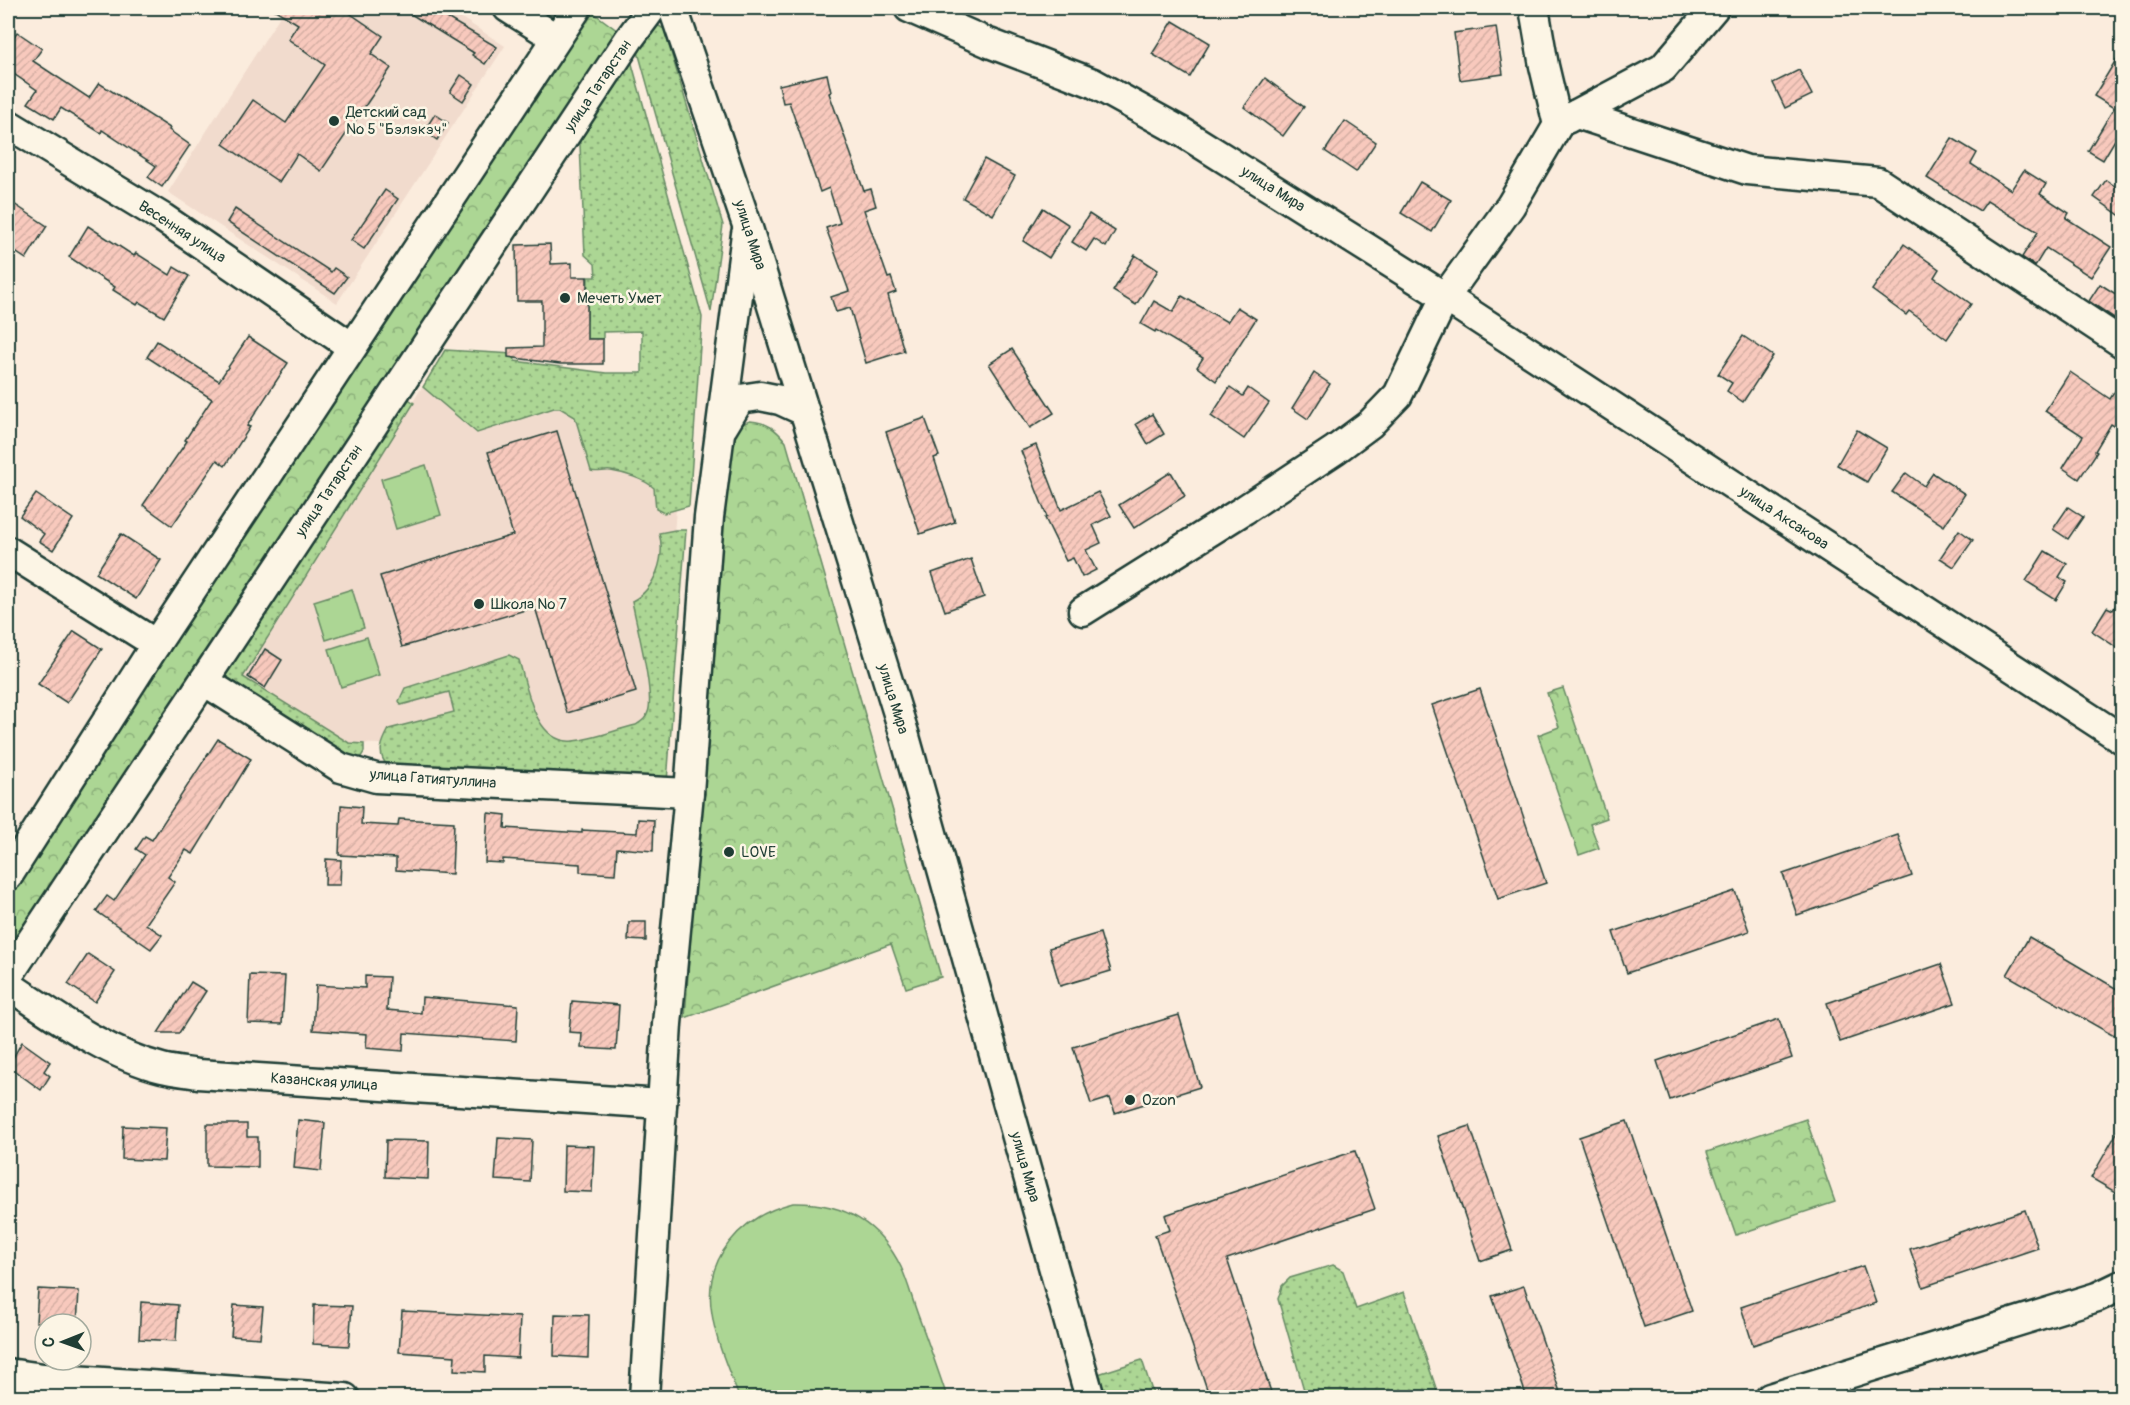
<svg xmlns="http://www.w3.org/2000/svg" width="2130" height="1405" font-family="Pangolin,sans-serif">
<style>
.built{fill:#f1dbcd}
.grass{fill:url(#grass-dots);stroke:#668a64;stroke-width:1.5}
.park{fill:url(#park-crowns);stroke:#668a64;stroke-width:1.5}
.garden{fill:#acd694;stroke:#668a64;stroke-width:1.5}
.building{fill:url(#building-hatch);stroke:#1f3d34;stroke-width:1.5}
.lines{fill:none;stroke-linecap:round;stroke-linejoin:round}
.minor-casing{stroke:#1f3d34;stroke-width:33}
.minor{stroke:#fcf5e5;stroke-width:28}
.poi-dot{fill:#1f3d34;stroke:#fcf5e5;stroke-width:2}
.labels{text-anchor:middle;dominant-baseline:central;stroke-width:5;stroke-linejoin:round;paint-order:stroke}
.street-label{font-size:15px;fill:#1f3d34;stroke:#fcf5e5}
.poi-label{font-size:15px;fill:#1f3d34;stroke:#fcf5e5;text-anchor:start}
</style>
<defs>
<pattern id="grass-dots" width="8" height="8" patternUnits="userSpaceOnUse" patternTransform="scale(1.5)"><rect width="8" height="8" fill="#acd694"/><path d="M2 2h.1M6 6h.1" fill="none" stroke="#8baf7a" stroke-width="1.8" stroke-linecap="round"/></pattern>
<pattern id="park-crowns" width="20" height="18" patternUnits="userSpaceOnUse" patternTransform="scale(1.5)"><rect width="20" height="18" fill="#acd694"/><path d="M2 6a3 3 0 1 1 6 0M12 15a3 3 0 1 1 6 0" fill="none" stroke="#8baf7a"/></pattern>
<pattern id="building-hatch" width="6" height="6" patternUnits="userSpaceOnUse" patternTransform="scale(1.5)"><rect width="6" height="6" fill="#f8c9bd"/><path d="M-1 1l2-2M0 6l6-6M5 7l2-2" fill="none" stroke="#d4aea3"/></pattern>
</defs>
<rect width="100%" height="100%" fill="#fbecdd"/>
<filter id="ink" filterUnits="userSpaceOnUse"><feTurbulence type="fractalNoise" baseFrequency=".0167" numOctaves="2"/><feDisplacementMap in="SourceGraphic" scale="12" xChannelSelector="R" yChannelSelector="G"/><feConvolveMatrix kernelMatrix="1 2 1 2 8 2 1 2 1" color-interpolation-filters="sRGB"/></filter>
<g filter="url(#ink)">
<g class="built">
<path d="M 285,8 L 446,8 L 505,46 L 337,303 L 168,192 Z"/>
<path d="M 445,350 L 514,354 L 515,361 L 606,373 L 643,373 L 676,510 L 655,753 L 349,743 L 243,677 Z"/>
</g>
<g class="grass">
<path d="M 659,26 L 664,29 L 723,225 L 711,312 L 635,41 L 649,27 Z"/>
<path d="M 629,53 L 702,317 L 689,506 L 664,513 L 656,509 L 654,488 C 644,479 624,473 611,471 C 604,470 598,473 591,471 L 575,417 L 560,408 L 554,408 L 477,433 L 423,387 L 445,350 L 514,354 L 515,361 L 606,373 L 642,373 L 642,331 L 603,332 L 603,339 L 575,339 L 570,320 L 587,320 L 588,277 L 596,277 L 595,264 L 585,255 L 579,123 Z"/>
<path d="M 406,397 L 414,403 L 243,677 L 349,743 L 364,744 L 364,752 L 359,760 L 355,762 L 228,687 L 221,673 Z"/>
<path d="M 675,530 L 686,530 L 667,782 L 388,766 C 376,754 382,742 389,729 L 454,712 L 449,692 L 401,705 L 399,701 L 405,688 L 509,655 L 519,660 C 527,687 535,745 573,741 C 594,739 615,730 636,725 C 642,721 646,719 648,712 C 655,695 636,623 632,601 C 655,590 666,557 659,533 Z"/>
<path d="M 1333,1265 L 1343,1271 L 1356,1309 L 1404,1292 L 1439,1397 L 1306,1397 L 1278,1299 L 1282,1286 L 1290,1278 Z"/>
<path d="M 1142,1360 L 1154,1397 L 1102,1397 L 1095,1375 Z"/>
</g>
<g class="park">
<path d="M 587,8 L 622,34 L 8,970 L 8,887 Z"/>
<path d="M 750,421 C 767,422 776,429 786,442 L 941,977 L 906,988 L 891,944 L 685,1018 L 724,458 C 729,444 733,425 750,421 Z"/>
<path d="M 1563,688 L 1607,818 L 1590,824 L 1599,848 L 1579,855 L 1538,735 L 1559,727 L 1547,693 Z"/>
<path d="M 1806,1119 L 1835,1202 L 1736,1235 L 1707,1152 Z"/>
</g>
<g class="garden">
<path d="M 426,465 L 441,515 L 396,529 L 381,479 Z"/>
<path d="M 352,589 L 364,628 L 326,640 L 314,601 Z"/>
<path d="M 367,637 L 379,675 L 341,687 L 329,649 Z"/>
<path d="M 793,1203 C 841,1202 879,1222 901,1267 C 908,1282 912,1299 918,1315 C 928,1342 938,1370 947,1397 L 739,1397 C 729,1371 716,1342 712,1314 C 702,1258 741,1216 793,1203 Z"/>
</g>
<g class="building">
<path d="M 272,8 L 342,8 L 383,36 L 371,54 L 391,68 L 321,171 L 297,154 L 279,182 L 223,144 L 253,100 L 286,123 L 325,65 L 288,39 L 298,24 Z"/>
<path d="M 401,8 L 430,8 L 497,47 L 485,64 L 472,55 L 474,53 Z"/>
<path d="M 1173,21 L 1210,43 L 1190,77 L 1152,54 Z"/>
<path d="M 1496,27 L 1503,74 L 1460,80 L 1454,33 Z"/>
<path d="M 17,32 L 42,49 L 33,61 L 89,98 L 99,83 L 170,128 L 169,130 L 190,145 L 162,187 L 148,177 L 156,166 L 102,130 L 101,133 L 61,108 L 54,119 L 28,103 L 37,90 L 8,70 L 8,46 Z"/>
<path d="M 2122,50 L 2122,128 L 2103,160 L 2088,151 L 2114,108 L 2094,96 Z"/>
<path d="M 1799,70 L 1812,95 L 1785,108 L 1773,83 Z"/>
<path d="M 827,74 L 831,92 L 829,93 L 864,191 L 871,189 L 876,206 L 864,210 L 888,278 L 891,277 L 896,292 L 888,295 L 904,351 L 866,363 L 850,308 L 836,312 L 831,297 L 849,291 L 826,228 L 840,223 L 829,188 L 820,192 L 789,102 L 783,103 L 779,85 Z"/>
<path d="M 461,75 L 474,84 L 463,101 L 450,92 Z"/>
<path d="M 1265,78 L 1304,107 L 1283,136 L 1244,107 Z"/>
<path d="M 435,114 L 448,123 L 437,140 L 424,131 Z"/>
<path d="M 1345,121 L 1376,142 L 1356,172 L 1325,151 Z"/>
<path d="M 1952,138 L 1977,153 L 1971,164 L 2011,190 L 2024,170 L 2046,184 L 2040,194 L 2069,213 L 2066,218 L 2111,247 L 2091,277 L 2046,248 L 2035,266 L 2022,257 L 2038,232 L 1987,201 L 1980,211 L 1927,178 Z"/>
<path d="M 984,159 L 1015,176 L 993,215 L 963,198 Z"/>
<path d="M 2106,180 L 2122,191 L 2122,217 L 2094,197 Z"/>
<path d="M 1420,182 L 1451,200 L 1432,232 L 1401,213 Z"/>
<path d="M 385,190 L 398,199 L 364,249 L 351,240 Z"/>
<path d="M 8,200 L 47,226 L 26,259 L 8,247 Z"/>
<path d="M 1043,208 L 1069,225 L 1049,258 L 1023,241 Z"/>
<path d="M 235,209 L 331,272 L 334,268 L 347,277 L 335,293 L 227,222 Z"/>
<path d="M 1089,214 L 1115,231 L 1106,247 L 1094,239 L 1086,251 L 1072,242 Z"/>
<path d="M 88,226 L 134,256 L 136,253 L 170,275 L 174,267 L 189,276 L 164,317 L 139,302 L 137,305 L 113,290 L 115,287 L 69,257 Z"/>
<path d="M 550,244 L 551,264 L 572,263 L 572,277 L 587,277 L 587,339 L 603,339 L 603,364 L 560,364 L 508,357 L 508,348 L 542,347 L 542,301 L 517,301 L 516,245 Z"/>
<path d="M 1904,244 L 1939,269 L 1934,277 L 1971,304 L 1947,339 L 1909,311 L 1906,315 L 1872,290 Z"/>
<path d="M 1135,255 L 1158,270 L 1136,305 L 1113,291 Z"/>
<path d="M 2100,284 L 2122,298 L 2122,309 L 2116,319 L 2089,301 Z"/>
<path d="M 1182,296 L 1227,322 L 1237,307 L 1256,319 L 1216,381 L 1197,367 L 1203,358 L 1156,330 L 1155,332 L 1141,324 L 1154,301 L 1173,312 Z"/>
<path d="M 1743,336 L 1773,356 L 1743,402 L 1727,391 L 1732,383 L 1718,374 Z"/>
<path d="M 248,337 L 288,363 L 247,426 L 250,427 L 225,466 L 217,460 L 172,526 L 143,505 L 187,441 L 185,440 L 212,399 L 147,357 L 157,341 L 219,381 Z"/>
<path d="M 1012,349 L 1054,413 L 1030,428 L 989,364 Z"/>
<path d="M 2070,372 L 2110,399 L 2122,380 L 2122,431 L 2111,424 L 2095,451 L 2097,452 L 2079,479 L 2063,468 L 2083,436 L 2045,411 Z"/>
<path d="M 1314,373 L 1330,384 L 1308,419 L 1292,408 Z"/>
<path d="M 1230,387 L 1243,396 L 1248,388 L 1269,403 L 1244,439 L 1211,416 Z"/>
<path d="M 1152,414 L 1164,434 L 1148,444 L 1136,424 Z"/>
<path d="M 925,418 L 939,456 L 934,458 L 955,522 L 920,534 L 886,432 Z"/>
<path d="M 1857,430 L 1887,448 L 1867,482 L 1837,465 Z"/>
<path d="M 557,431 L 636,692 L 567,713 L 535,607 L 402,647 L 380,576 L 513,535 L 488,452 Z"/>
<path d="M 1036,445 L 1061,510 L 1098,492 L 1111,516 L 1093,525 L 1101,543 L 1086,550 L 1096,570 L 1082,577 L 1073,558 L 1066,561 L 1045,518 L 1047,517 L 1021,451 Z"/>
<path d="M 1171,472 L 1185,496 L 1134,528 L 1119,505 Z"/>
<path d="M 1906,473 L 1924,486 L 1933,473 L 1965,494 L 1944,526 L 1892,492 Z"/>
<path d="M 36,494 L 73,519 L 53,550 L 39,541 L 44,534 L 20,516 Z"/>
<path d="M 2068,507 L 2083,517 L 2068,539 L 2053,529 Z"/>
<path d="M 1959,530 L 1973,540 L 1954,567 L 1940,558 Z"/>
<path d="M 121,534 L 161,560 L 136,599 L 96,573 Z"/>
<path d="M 2045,551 L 2067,564 L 2059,577 L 2067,582 L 2056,600 L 2026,581 Z"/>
<path d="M 971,559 L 984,597 L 945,611 L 932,573 Z"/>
<path d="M 2122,594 L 2122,651 L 2092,631 L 2107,607 L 2113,610 Z"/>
<path d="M 74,631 L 102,649 L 67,703 L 38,684 Z"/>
<path d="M 265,649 L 282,660 L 265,688 L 248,677 Z"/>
<path d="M 1480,689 L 1546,883 L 1498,899 L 1432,705 Z"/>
<path d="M 218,739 L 251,759 L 193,854 L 186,850 L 168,877 L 175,882 L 146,924 L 162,935 L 151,949 L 96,911 L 107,896 L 114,901 L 145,855 L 136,849 L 145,836 L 152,840 Z"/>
<path d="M 341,805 L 362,807 L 361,824 L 398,826 L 399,819 L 454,822 L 452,874 L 396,870 L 396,858 L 339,855 Z"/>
<path d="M 488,813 L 506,815 L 505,828 L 582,833 L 582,830 L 637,833 L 638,819 L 654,820 L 653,851 L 617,848 L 615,874 L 580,872 L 580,864 L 503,859 L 503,863 L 485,862 Z"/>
<path d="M 1898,835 L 1912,876 L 1797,915 L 1783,874 Z"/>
<path d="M 326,859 L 341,860 L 340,885 L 325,885 Z"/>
<path d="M 1735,891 L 1749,931 L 1627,973 L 1613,932 Z"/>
<path d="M 629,922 L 646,922 L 646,941 L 628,940 Z"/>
<path d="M 1100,933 L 1111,971 L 1060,986 L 1049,948 Z"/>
<path d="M 2029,937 L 2122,992 L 2122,1021 L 2114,1036 L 2007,975 Z"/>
<path d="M 88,954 L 115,972 L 95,1002 L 68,984 Z"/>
<path d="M 1941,964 L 1955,1003 L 1840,1042 L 1827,1003 Z"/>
<path d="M 250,975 L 285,976 L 282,1024 L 248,1023 Z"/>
<path d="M 365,976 L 389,977 L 387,1010 L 421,1013 L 422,997 L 518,1005 L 516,1041 L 404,1033 L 403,1051 L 366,1048 L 367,1034 L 313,1030 L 316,985 L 365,988 Z"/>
<path d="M 191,982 L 206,991 L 179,1033 L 158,1033 Z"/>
<path d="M 572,1001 L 619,1005 L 616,1050 L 581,1048 L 582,1033 L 569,1032 Z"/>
<path d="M 1179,1015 L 1200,1087 L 1115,1113 L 1110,1098 L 1091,1104 L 1073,1047 Z"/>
<path d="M 1779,1019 L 1792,1058 L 1670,1100 L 1657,1061 Z"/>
<path d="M 22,1042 L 50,1062 L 44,1071 L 50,1076 L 41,1090 L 8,1066 Z"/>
<path d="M 298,1120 L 325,1123 L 321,1171 L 294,1168 Z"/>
<path d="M 1627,1121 L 1692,1311 L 1644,1327 L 1579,1137 Z"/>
<path d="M 207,1124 L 247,1124 L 247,1137 L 258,1137 L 258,1167 L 207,1166 Z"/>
<path d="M 2122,1124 L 2122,1196 L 2091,1178 Z"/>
<path d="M 123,1126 L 166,1128 L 164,1161 L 122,1159 Z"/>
<path d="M 1470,1126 L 1512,1250 L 1480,1261 L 1438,1136 Z"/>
<path d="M 498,1138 L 532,1140 L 530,1182 L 495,1180 Z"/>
<path d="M 386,1140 L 429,1141 L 428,1179 L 385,1177 Z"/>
<path d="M 564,1145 L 594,1146 L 592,1192 L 563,1191 Z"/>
<path d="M 1355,1151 L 1375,1209 L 1227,1259 L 1273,1398 L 1210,1398 L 1155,1235 L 1170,1230 L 1165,1215 Z"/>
<path d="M 2025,1210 L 2038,1248 L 1923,1287 L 1910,1249 Z"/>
<path d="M 1863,1266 L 1876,1303 L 1753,1345 L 1741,1307 Z"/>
<path d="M 1524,1286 L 1562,1398 L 1527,1398 L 1492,1296 Z"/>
<path d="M 38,1289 L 79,1291 L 77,1324 L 36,1322 Z"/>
<path d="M 141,1302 L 178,1305 L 176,1341 L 139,1339 Z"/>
<path d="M 234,1305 L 263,1307 L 260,1338 L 231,1336 Z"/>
<path d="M 314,1305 L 352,1306 L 349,1346 L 313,1344 Z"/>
<path d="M 402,1311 L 520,1317 L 518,1358 L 485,1356 L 485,1372 L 454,1370 L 455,1356 L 399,1352 Z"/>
<path d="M 555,1314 L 589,1315 L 588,1358 L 554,1356 Z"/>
</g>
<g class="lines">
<g class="minor-casing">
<g id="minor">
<path d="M 508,8 L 556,38"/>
<path d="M 673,8 L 747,225 L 904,733 L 1090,1398"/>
<path d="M 909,8 L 989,43 L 1093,83 L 1182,132 L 1445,297 L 1511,205 L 1558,125"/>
<path d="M 1534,8 L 1544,66 L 1558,125"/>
<path d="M 1577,114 L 1747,170 L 1878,182 L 2122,343"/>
<path d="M 1567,119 L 1663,68 L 1714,8"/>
<path d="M 8,124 L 163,218 L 352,347"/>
<path d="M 723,427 L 740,399 L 760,396 L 780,400 L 804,411"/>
<path d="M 8,551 L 156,644"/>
<path d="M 1083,611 L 1244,510 L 1335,450 L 1370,424 L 1398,395 L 1445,297 L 2122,739"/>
<path d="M 204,681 L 341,768 L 376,778 L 689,793"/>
<path d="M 8,876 L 156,644 L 577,8"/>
<path d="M 8,976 L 629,39 L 652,8"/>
<path d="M 8,985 C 55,1016 106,1054 162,1068 C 174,1071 186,1072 198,1074 L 662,1104"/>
<path d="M 8,1373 L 43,1378 L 345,1398"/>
<path d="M 644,1398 L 667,1024 L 689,793 L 709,517 L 746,234"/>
<path d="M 1770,1398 L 2097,1297 L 2122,1285"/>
</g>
</g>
<use href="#minor" class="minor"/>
</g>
</g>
<g class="poi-dot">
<circle cx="334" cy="121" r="6"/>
<circle cx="565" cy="298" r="6"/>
<circle cx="479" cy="604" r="6"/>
<circle cx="729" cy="852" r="6"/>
<circle cx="1130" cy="1100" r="6"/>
</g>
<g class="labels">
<g class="street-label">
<text transform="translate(598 86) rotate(-56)">улица Татарстан</text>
<text transform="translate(1273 189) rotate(32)">улица Мира</text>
<text transform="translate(182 232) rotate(33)">Весенняя улица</text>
<text transform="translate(750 235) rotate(72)">улица Мира</text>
<text transform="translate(329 491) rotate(-56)">улица Татарстан</text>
<text transform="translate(1784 518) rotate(33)">улица Аксакова</text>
<text transform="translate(893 699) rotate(73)">улица Мира</text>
<text transform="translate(433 779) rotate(4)">улица Гатиятуллина</text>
<text transform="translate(324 1082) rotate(4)">Казанская улица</text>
<text transform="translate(1025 1167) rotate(74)">улица Мира</text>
</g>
<g class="poi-label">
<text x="346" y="112">Детский сад<tspan x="346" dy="17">№ 5 "Бэлэкэч"</tspan></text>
<text x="577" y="298">Мечеть Умет</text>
<text x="491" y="604">Школа № 7</text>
<text x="741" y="852">LOVE</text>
<text x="1142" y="1100">Ozon</text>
</g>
</g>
<rect width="2130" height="1405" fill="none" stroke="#fcf5e5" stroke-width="30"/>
<rect x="15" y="15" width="2100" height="1375" fill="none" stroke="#1f3d34" stroke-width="2" filter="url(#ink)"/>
<g transform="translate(63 1342) rotate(269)"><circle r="28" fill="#fcf5e5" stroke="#a4ab9e" stroke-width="1.5"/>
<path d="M0-4.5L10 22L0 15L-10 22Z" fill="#1f3d34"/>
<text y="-9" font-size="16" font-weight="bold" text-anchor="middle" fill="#1f3d34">С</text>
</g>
</svg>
